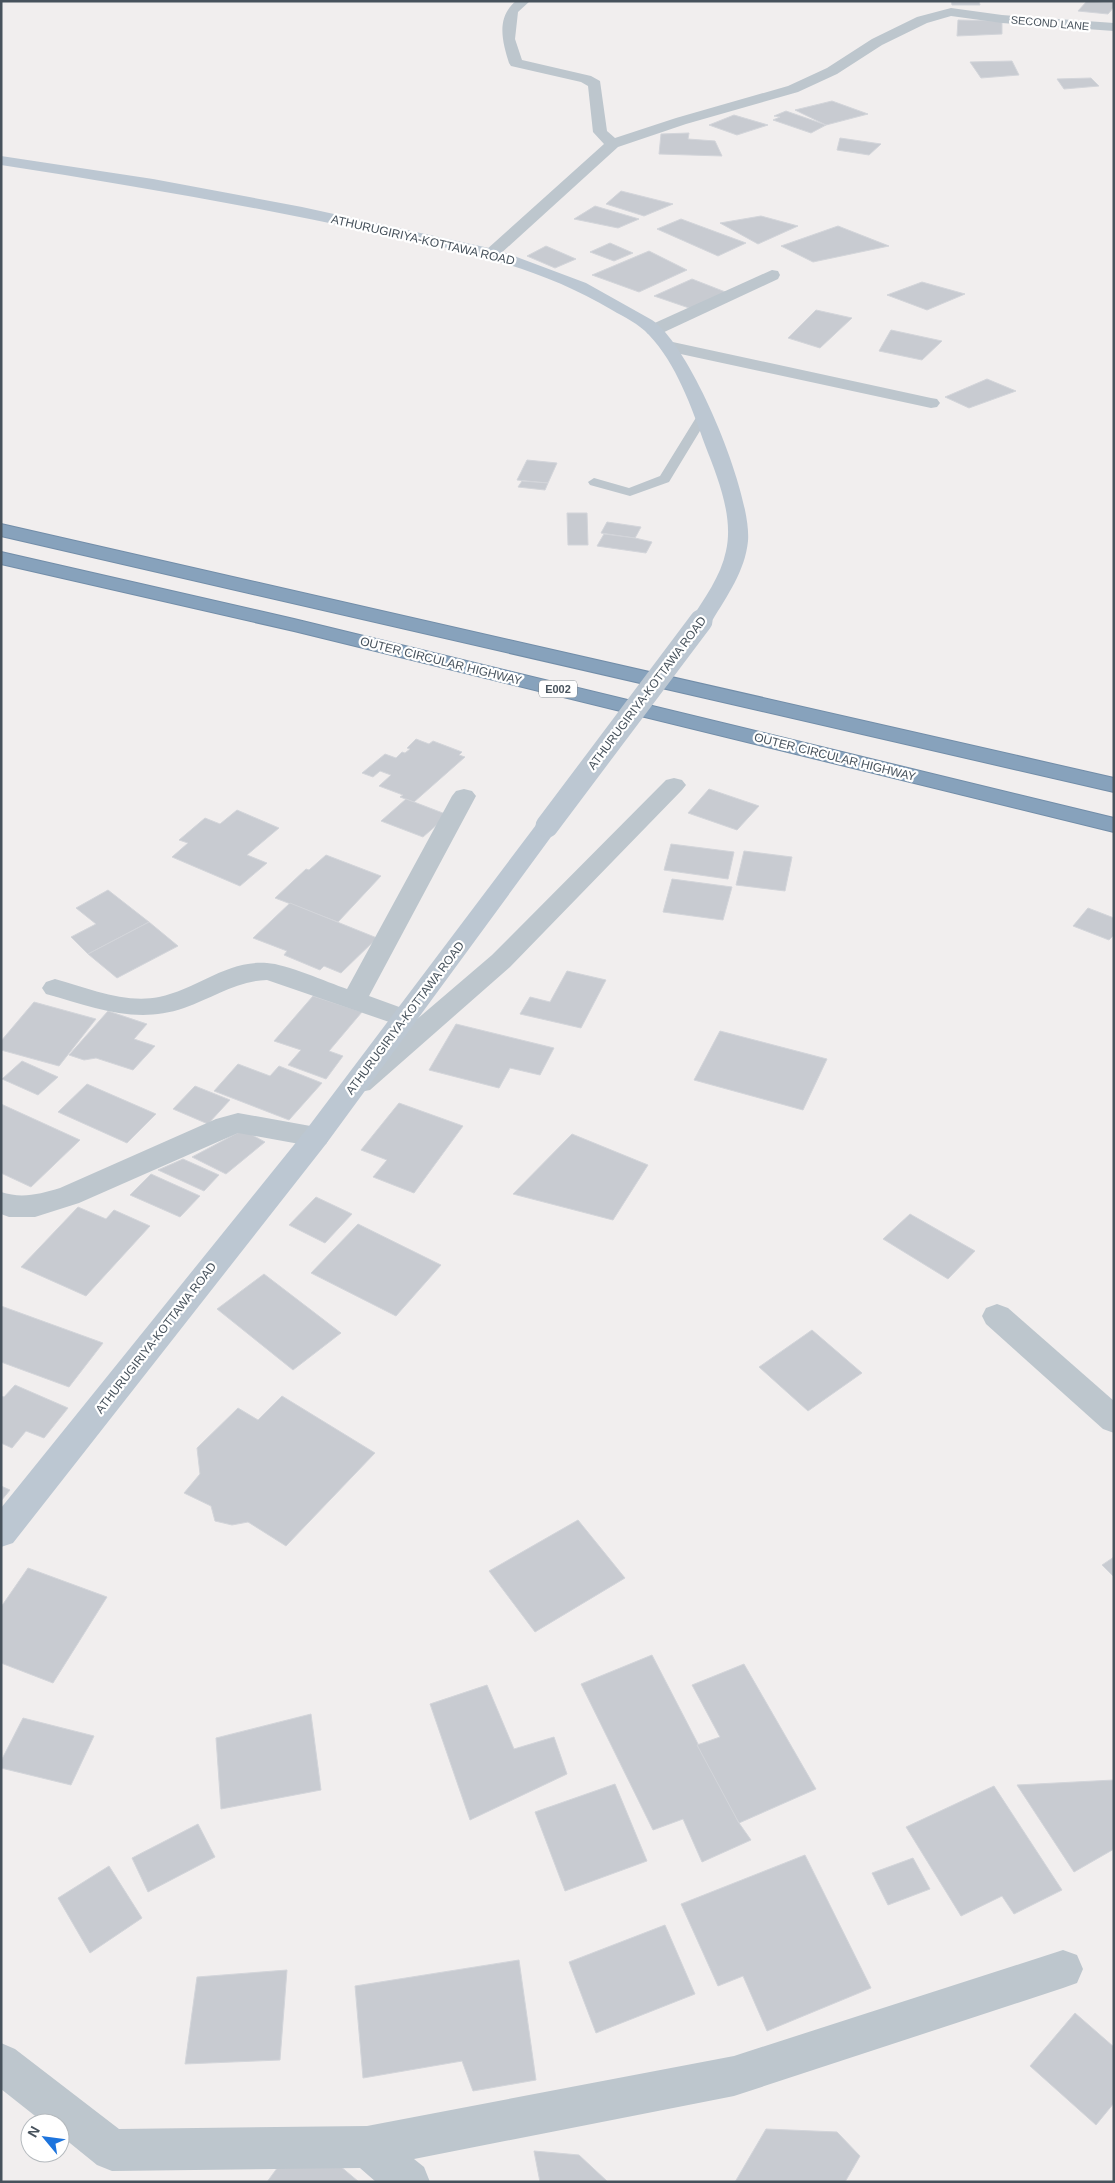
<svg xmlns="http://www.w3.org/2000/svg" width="1115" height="2183" font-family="Arial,sans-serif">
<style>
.building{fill:#c8cbd1;stroke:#d3d5da}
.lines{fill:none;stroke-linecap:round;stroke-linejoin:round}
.highway-casing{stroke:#728da8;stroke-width:2}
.lane{fill:#bdc6cd;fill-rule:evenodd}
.street{fill:#bdc6cd;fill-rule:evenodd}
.secondary{fill:#bcc7d2;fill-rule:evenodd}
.highway{fill:#87a2bc;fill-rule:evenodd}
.secondary-bridge{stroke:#bcc7d2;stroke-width:23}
.labels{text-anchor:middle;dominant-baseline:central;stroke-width:4.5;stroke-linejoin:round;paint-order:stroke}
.far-street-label{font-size:11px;fill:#47525c;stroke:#fff}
.shield{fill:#fff;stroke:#7e868d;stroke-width:1}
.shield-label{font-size:11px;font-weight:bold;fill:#47525c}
.street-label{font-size:12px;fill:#47525c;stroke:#fff}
</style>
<rect width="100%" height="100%" fill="#f1eeee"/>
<g class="building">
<path d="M 951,1 L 979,1 L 980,5 L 952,5 Z"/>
<path d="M 1087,1 L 1114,3 L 1114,7 L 1108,14 L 1078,11 Z"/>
<path d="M 958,20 L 1002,21 L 1002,34 L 957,36 Z"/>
<path d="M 1012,61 L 1019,75 L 981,78 L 970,62 Z"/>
<path d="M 1091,78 L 1099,86 L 1064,89 L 1057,79 Z"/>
<path d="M 832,101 L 868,114 L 826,125 L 795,110 Z"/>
<path d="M 786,111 L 826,125 L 811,133 L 773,120 L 780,117 L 774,116 Z"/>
<path d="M 734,115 L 768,125 L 737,135 L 709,125 Z"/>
<path d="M 689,133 L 688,139 L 715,141 L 722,156 L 659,154 L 661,134 Z"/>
<path d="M 840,138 L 881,144 L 869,155 L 837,150 Z"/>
<path d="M 621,191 L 673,204 L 644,216 L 606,204 Z"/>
<path d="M 595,206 L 639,219 L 618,228 L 574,219 Z"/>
<path d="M 761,216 L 798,226 L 758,244 L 720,223 Z"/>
<path d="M 681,219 L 746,243 L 718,256 L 657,229 Z"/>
<path d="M 838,226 L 889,246 L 813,262 L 781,246 Z"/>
<path d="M 610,243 L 633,253 L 614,261 L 590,252 Z"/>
<path d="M 546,246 L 576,259 L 555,268 L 527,256 Z"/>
<path d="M 649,251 L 687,270 L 639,292 L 592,275 Z"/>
<path d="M 692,279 L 728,293 L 692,309 L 654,296 Z"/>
<path d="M 922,282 L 965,294 L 927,310 L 887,295 Z"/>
<path d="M 816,310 L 852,318 L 820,348 L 788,338 Z"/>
<path d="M 891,330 L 942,341 L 922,360 L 879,351 Z"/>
<path d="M 987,379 L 1016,391 L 969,408 L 945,397 Z"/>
<path d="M 527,460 L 557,463 L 548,483 L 517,480 Z"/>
<path d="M 522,481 L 548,483 L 545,490 L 518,487 Z"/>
<path d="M 567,513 L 587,513 L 588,545 L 568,545 Z"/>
<path d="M 607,522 L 641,527 L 635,538 L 601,533 Z"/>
<path d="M 604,534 L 635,538 L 652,542 L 646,553 L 597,546 Z"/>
<path d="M 416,739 L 429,744 L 433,741 L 462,752 L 459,755 L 465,757 L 414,802 L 400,797 L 403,795 L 379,786 L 391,775 L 380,771 L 373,777 L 362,773 L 385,754 L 396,758 L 402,752 L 405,753 L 410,749 L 407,748 Z"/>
<path d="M 709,789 L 759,806 L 737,830 L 688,813 Z"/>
<path d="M 406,799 L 414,802 L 448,815 L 423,837 L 381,821 Z"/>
<path d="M 237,810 L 279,828 L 247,855 L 267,863 L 240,886 L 172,857 L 188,843 L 179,840 L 205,818 L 220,824 Z"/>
<path d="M 671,844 L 734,852 L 728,879 L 664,870 Z"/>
<path d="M 744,851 L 792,857 L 785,891 L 736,885 Z"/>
<path d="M 326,855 L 381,876 L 338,922 L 275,898 L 306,869 L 309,870 Z"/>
<path d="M 672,879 L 732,887 L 723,920 L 663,912 Z"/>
<path d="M 108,890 L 149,922 L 88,954 L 71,937 L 96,924 L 76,908 Z"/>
<path d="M 290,903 L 377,938 L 341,973 L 324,966 L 320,970 L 284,955 L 287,951 L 253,938 Z"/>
<path d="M 1088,908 L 1114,918 L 1114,935 L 1109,940 L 1073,926 Z"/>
<path d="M 149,922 L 178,946 L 117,978 L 88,954 Z"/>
<path d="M 567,971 L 606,980 L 581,1028 L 520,1014 L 530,997 L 550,1002 Z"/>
<path d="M 313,996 L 362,1012 L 329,1051 L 343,1056 L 326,1079 L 288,1065 L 301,1050 L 274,1041 Z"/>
<path d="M 34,1002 L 96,1019 L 59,1066 L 1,1050 L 1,1041 Z"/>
<path d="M 108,1011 L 147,1024 L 134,1039 L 155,1046 L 133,1070 L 96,1058 L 84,1060 L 69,1055 Z"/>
<path d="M 456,1024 L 554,1048 L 540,1075 L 510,1068 L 499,1088 L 429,1070 Z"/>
<path d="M 720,1031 L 827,1059 L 803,1110 L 694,1080 Z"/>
<path d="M 22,1061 L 58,1077 L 38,1095 L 2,1079 Z"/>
<path d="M 238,1064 L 270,1076 L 279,1066 L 322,1083 L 289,1120 L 214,1091 Z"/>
<path d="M 87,1084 L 156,1114 L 127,1143 L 58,1112 Z"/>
<path d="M 195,1086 L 230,1100 L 208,1124 L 173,1109 Z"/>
<path d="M 399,1103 L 463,1126 L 414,1193 L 373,1177 L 387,1160 L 361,1150 Z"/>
<path d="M 1,1104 L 80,1140 L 31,1187 L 1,1173 Z"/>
<path d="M 243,1130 L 265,1142 L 226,1174 L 192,1157 Z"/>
<path d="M 572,1134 L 648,1165 L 613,1220 L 513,1194 Z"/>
<path d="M 183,1159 L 219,1175 L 204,1191 L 158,1170 Z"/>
<path d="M 151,1174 L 200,1196 L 180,1217 L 130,1195 Z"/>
<path d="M 316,1197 L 352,1214 L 325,1243 L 289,1225 Z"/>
<path d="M 78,1207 L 106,1219 L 114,1210 L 150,1226 L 86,1296 L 21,1267 Z"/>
<path d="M 910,1214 L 975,1251 L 948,1279 L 883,1239 Z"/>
<path d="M 358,1224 L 441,1265 L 396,1316 L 311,1273 Z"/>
<path d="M 264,1274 L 341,1333 L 293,1370 L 217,1309 Z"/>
<path d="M 1,1306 L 103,1343 L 69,1387 L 1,1362 Z"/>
<path d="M 812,1330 L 862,1373 L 808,1411 L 759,1367 Z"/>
<path d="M 15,1385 L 68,1408 L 44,1438 L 26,1431 L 12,1448 L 1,1443 L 1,1396 L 4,1397 Z"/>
<path d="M 282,1396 L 375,1453 L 286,1546 L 248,1522 L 232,1525 L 215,1521 L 211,1506 L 184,1493 L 200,1474 L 197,1448 L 238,1408 L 258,1420 Z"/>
<path d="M 1,1486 L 10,1490 L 1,1501 Z"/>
<path d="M 578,1520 L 625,1578 L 535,1632 L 489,1571 Z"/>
<path d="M 1114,1557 L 1114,1577 L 1102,1565 Z"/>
<path d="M 28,1568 L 107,1597 L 53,1683 L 1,1663 L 1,1607 Z"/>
<path d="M 652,1655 L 739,1823 L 751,1840 L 702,1862 L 683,1819 L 653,1830 L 581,1684 Z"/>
<path d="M 744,1664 L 816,1789 L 739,1823 L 697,1745 L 720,1737 L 692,1685 Z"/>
<path d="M 487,1685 L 514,1749 L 554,1737 L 567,1774 L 470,1820 L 430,1704 Z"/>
<path d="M 311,1714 L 321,1790 L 221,1809 L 216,1738 Z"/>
<path d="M 23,1718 L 94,1736 L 71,1785 L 1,1768 L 1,1761 Z"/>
<path d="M 1114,1780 L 1114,1849 L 1074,1872 L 1017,1785 Z"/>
<path d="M 615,1784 L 647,1861 L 565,1891 L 535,1812 Z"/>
<path d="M 994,1786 L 1062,1890 L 1014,1914 L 1002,1896 L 961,1916 L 906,1827 Z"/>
<path d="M 198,1824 L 215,1857 L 148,1892 L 132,1858 Z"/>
<path d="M 805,1855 L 871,1988 L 767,2031 L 743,1976 L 718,1986 L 681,1904 Z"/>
<path d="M 913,1858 L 930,1889 L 888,1905 L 872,1873 Z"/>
<path d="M 109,1866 L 142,1918 L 90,1953 L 58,1898 Z"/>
<path d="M 665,1925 L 695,1994 L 596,2033 L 569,1962 Z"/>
<path d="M 519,1960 L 536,2080 L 473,2091 L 462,2061 L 363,2078 L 355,1986 Z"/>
<path d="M 287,1970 L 280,2060 L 185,2064 L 197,1977 Z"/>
<path d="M 1075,2013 L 1114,2047 L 1114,2103 L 1096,2125 L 1030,2066 Z"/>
<path d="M 766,2129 L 837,2132 L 860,2156 L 845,2182 L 735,2182 Z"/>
<path d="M 302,2134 L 359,2182 L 267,2182 Z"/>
<path d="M 534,2151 L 579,2155 L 608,2182 L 540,2182 Z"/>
</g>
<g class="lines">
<g class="highway-casing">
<g id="highway">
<path d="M 1,524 L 1114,778 L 1114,792 L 1,536 Z"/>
<path d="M 1,552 L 294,619 L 1114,818 L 1114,832 L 294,631 L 1,564 Z"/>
</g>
</g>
<path class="lane" d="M 703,412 L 709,416 L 669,482 L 630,496 L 590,485 L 588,482 L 594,478 L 629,488 L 660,476 L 697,416 Z"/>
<g class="street">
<path d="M 516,1 L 530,1 L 518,12 L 515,39 L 522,60 L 591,76 L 600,81 L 607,131 L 615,138 L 676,118 L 788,86 L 827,68 L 872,39 L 917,17 L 951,8 L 1002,15 L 1114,23 L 1114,31 L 1002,23 L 951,16 L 927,23 L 882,45 L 837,74 L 798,92 L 686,124 L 618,147 L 498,256 L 492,258 L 484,253 L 486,250 L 604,144 L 593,132 L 588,86 L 581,82 L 511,66 L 509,63 C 502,41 496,17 516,1 Z"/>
<path d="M 772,270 L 778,271 L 780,275 L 778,279 L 660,334 L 648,334 L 645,330 L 648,326 Z"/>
<path d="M 668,341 L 931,398 L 937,399 L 940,403 L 937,407 L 931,408 L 662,350 L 659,346 L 662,342 Z"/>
<path d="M 674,778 L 682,780 L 686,785 L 682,790 L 510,967 L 370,1090 L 360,1092 L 350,1090 L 346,1083 L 350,1076 L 410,1025 L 404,1027 L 395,1024 L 267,980 C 236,981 213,998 184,1008 C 135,1025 94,1007 46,994 L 42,988 L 46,982 L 55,979 C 88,988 125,1004 159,997 C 197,989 227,960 267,963 C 286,964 327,982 347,989 L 452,796 L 456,791 L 464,789 L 472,791 L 476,796 L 369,996 L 413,1012 L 417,1018 L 416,1020 L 492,955 L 666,780 Z"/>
<path d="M 238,1113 L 316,1127 L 326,1130 L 330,1137 L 326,1144 L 316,1147 L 238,1133 L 79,1203 L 35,1217 L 9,1217 L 1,1214 L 1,1192 C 22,1199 40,1194 60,1188 L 216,1119 Z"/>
<path d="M 997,1304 L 1008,1308 L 1114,1401 L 1114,1433 L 1103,1429 L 986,1324 L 982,1316 L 986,1308 Z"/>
<path d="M 1063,1950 L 1077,1955 L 1083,1969 L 1077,1983 L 1063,1988 L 734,2096 L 414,2159 L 424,2167 L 430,2182 L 376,2182 L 360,2168 L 112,2171 L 97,2165 L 60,2135 L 60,2123 L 44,2123 L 1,2089 L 1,2043 L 15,2049 L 119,2129 L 367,2126 L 734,2056 Z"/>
</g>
<g class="secondary">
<path d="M 1,156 L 153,179 L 302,207 L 498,250 L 586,283 L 652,320 C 692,347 752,494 748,541 C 745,571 727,596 712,621 L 708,625 L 701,627 L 694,625 L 690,621 C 704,599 721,576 726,551 C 734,516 717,476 705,445 C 692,408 676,363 649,335 C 639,324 624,317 612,310 C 535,264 453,249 368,231 C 246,205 124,184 1,165 Z"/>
<path d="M 547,819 L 555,821 L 559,826 L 326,1144 L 13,1543 L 1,1547 L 1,1508 L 306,1130 L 539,821 Z"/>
</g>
<use href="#highway" class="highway"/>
<path class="secondary-bridge" d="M 547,826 L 701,621"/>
</g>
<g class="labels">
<g class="far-street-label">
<text transform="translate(1050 23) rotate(5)">SECOND LANE</text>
</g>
<rect class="shield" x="539" y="680.5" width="38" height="17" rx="4"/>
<g class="shield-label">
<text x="558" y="689">E002</text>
</g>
<g class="street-label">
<text transform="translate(423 240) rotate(13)">ATHURUGIRIYA-KOTTAWA ROAD</text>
<text transform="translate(441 661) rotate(14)">OUTER CIRCULAR HIGHWAY</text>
<text transform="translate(647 693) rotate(-53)">ATHURUGIRIYA-KOTTAWA ROAD</text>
<text transform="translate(835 757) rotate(14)">OUTER CIRCULAR HIGHWAY</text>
<text transform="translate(405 1018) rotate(-53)">ATHURUGIRIYA-KOTTAWA ROAD</text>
<text transform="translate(156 1338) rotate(-52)">ATHURUGIRIYA-KOTTAWA ROAD</text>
</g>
</g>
<rect width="1115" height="2183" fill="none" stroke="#47525c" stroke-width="5"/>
<g transform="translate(45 2138) rotate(299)"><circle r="24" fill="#ffffff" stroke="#b5babe"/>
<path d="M0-4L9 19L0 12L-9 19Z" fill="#1d74dd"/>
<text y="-8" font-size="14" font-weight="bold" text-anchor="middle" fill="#47525c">N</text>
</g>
</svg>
